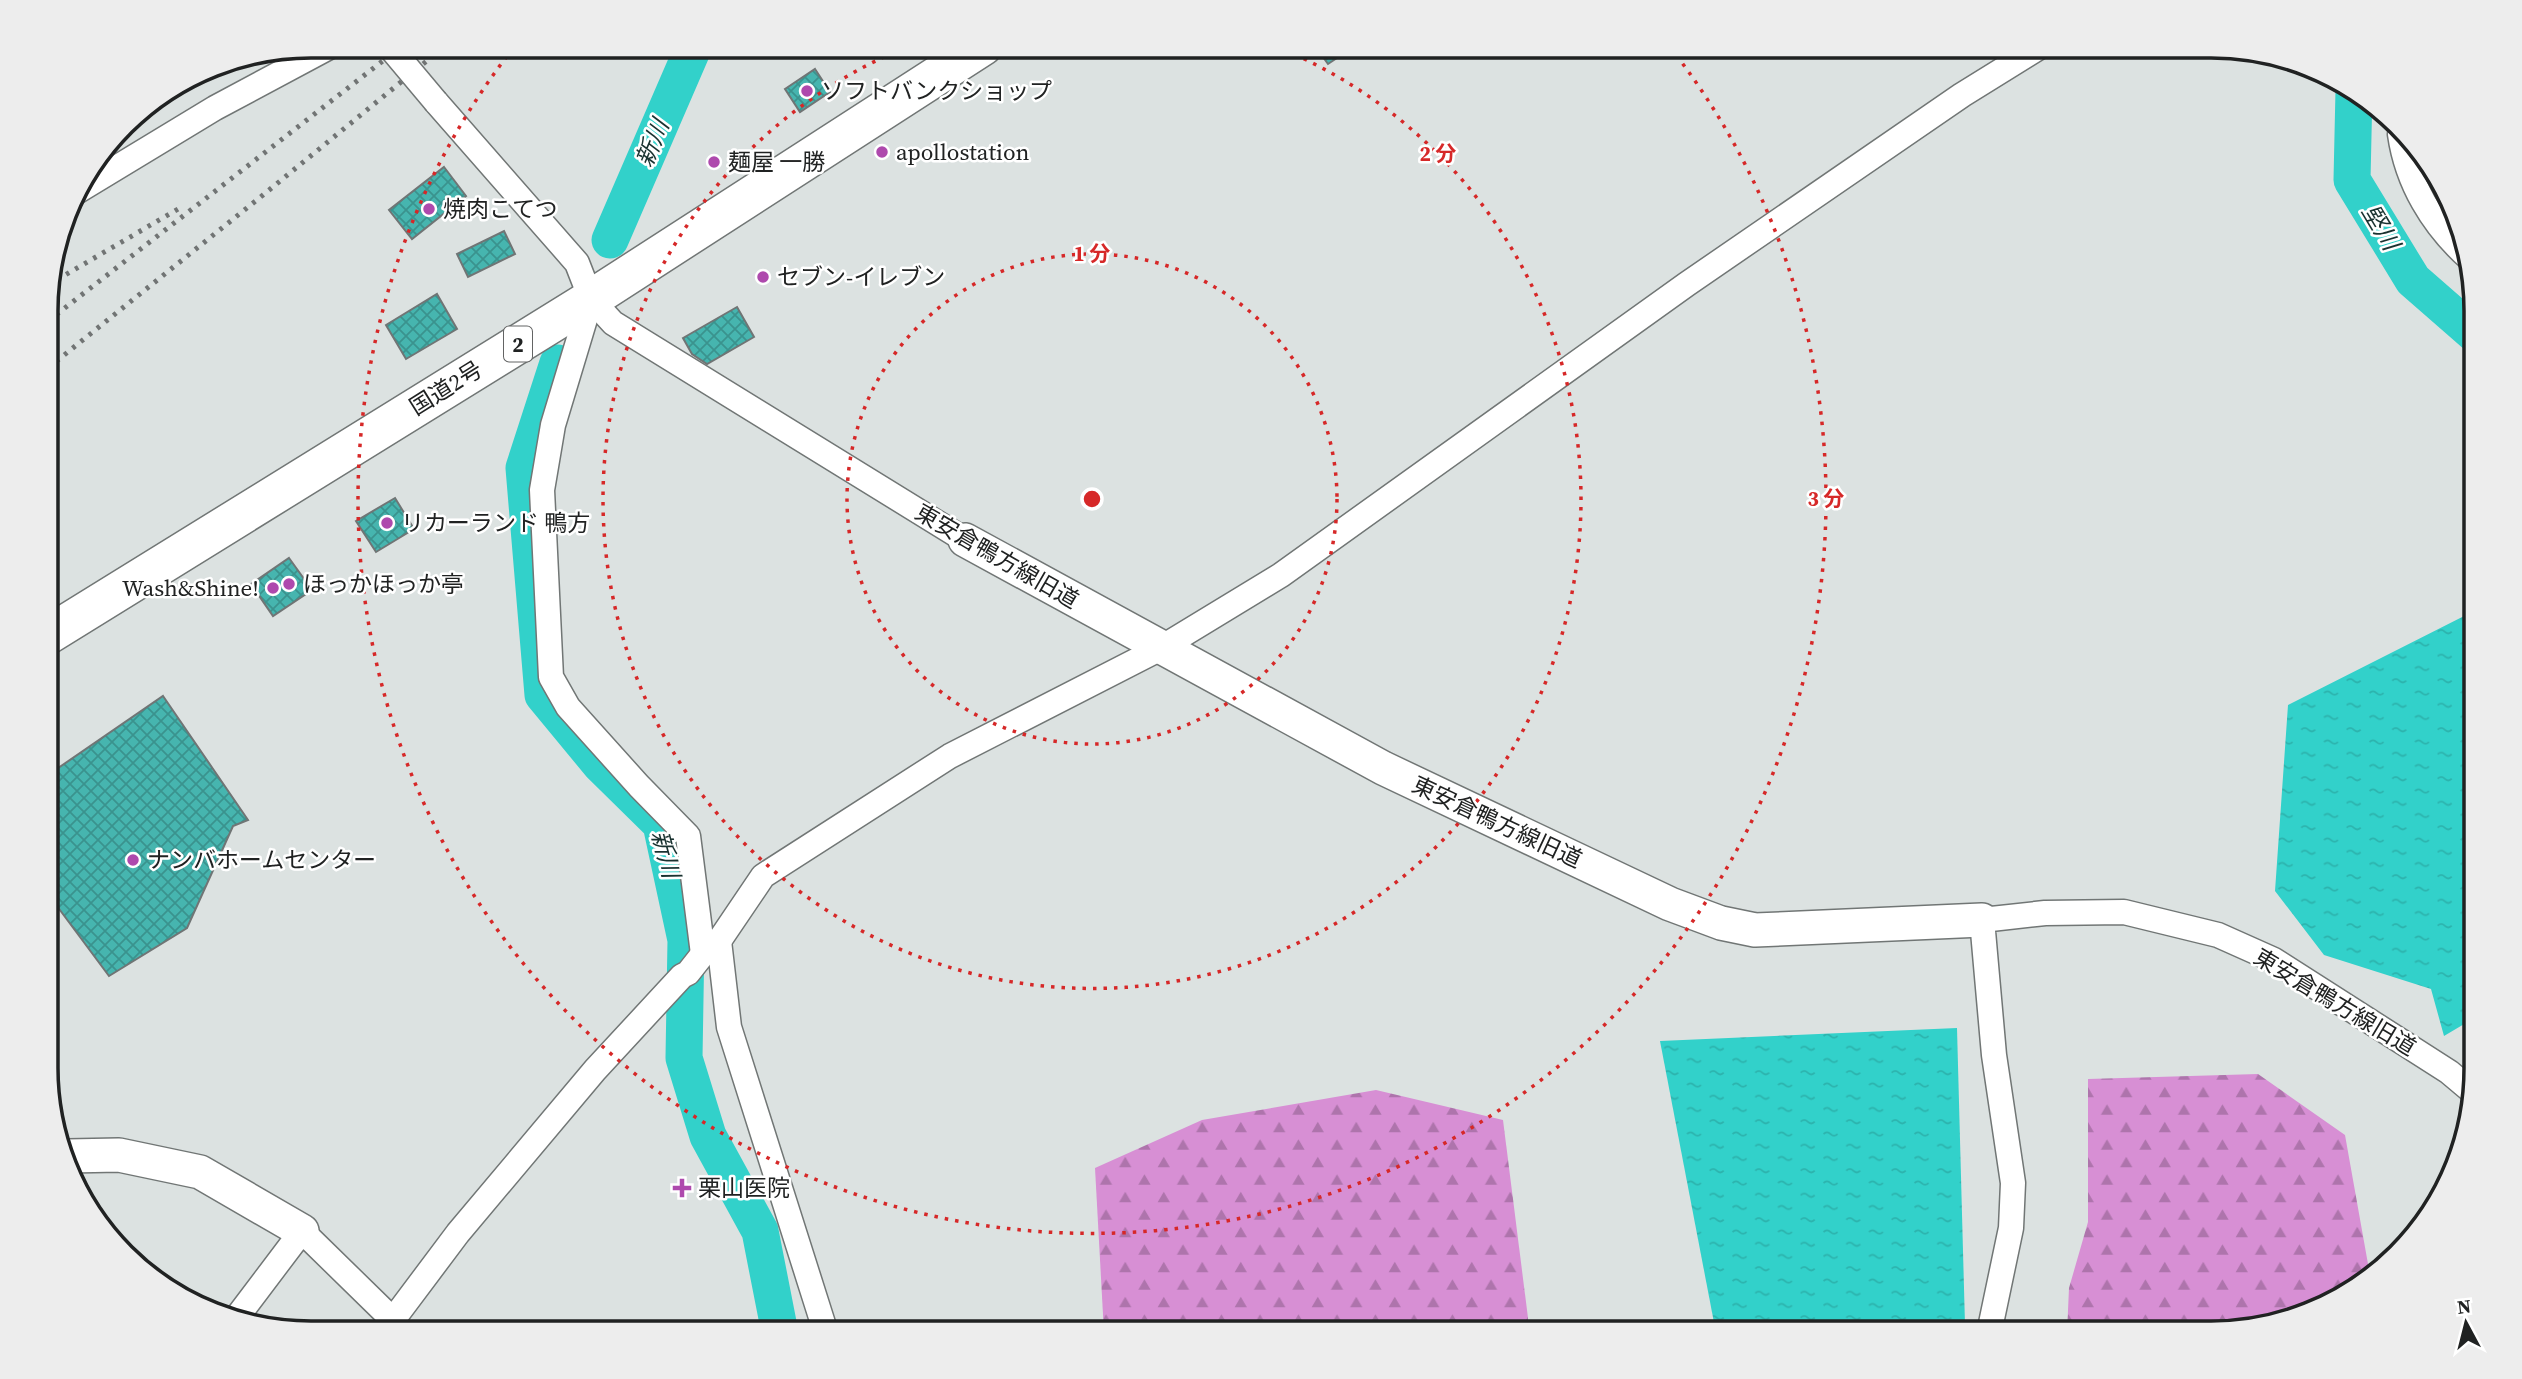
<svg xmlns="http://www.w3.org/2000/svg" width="2522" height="1379" font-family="'Source Serif 4','Noto Sans JP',serif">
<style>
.forest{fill:url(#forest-firs)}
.water{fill:url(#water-ripples)}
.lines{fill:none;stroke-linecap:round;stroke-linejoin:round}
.river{stroke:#32d1ca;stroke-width:37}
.building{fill:url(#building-cross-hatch);stroke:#707575;stroke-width:2}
.street-casing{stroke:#717675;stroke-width:27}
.secondary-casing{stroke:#717675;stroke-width:36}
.highway-casing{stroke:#717675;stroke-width:41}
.street{stroke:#fff;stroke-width:24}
.secondary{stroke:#fff;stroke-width:33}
.highway{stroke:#fff;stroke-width:38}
.rail{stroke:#717474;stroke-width:5;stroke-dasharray:3.5 7;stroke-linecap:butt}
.street-bridge-casing{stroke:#717675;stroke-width:27;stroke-linecap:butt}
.street-bridge{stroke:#fff;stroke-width:24}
.ring{fill:none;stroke:#d62828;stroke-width:3.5;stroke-dasharray:3.5 7}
.poi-dot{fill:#ae49ad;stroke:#fff;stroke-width:2.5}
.labels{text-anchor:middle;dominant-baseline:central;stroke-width:5;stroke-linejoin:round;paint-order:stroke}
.shield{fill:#fff;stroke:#636464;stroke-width:2}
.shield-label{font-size:21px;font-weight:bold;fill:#202222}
.poi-label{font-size:23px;fill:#202222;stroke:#fff;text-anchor:start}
.street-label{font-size:23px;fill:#202222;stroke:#fff}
.water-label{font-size:24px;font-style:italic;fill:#193230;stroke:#fff}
.rim{fill:none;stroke:#202222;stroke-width:3.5}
.centre{fill:#d62828;stroke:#fff;stroke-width:3.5}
.ring-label{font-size:21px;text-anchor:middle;font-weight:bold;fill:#d62828;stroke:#fff;stroke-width:5;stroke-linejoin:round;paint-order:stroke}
</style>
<defs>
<pattern id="forest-firs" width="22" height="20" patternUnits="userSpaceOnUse" patternTransform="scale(1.75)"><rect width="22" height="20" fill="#d78fd4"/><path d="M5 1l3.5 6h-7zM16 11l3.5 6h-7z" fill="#ae74ac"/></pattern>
<pattern id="water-ripples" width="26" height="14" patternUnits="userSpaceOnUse" patternTransform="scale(1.75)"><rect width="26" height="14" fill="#32d1ca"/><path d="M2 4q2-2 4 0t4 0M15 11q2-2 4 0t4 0" fill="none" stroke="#2cb3ad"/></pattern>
<pattern id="building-cross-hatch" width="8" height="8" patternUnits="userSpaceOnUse" patternTransform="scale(1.75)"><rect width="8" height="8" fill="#46b5af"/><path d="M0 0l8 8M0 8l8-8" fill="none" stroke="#3a938e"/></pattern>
</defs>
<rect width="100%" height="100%" fill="#dce2e1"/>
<g class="forest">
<path d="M 2258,1074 L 2345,1135 L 2368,1264 L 2378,1272 L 2344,1298 L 2228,1333 L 2067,1333 L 2069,1288 L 2088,1222 L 2088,1079 Z"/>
<path d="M 1376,1090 L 1503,1120 L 1528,1318 L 1527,1333 L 1104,1333 L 1095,1168 L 1202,1120 Z"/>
</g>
<g class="water">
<path d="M 2476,610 L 2476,1017 L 2444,1036 L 2431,989 L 2324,955 L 2275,891 L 2288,705 Z"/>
<path d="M 1957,1028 L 1965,1325 L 1945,1333 L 1716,1333 L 1660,1041 Z"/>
</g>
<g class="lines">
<g class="river">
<path d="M 2354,90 L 2352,180 L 2413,280 L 2476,335"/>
<path d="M 610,240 L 694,46"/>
<path d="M 558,363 L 524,468 L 543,695 L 600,764 L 661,824 L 686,940 L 684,1058 L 708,1136 L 760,1231 L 780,1333"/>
</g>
</g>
<g class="building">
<path d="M 1315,46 L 1355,46 L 1328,64 Z"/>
<path d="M 815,69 L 830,92 L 800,112 L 785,89 Z"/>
<path d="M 444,167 L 466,196 L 412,239 L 389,210 Z"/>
<path d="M 504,231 L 515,254 L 468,277 L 457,254 Z"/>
<path d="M 437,294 L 457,329 L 406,359 L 386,325 Z"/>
<path d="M 737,307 L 754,337 L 707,364 L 692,354 L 683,338 Z"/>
<path d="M 395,498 L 414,529 L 376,552 L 356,521 Z"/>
<path d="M 289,558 L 312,590 L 273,616 L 251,584 Z"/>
<path d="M 163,696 L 248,820 L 233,826 L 187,928 L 109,976 L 48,894 L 48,775 Z"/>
</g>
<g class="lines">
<g class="street-casing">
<g id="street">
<path d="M 436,102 L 577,263 L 591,299 L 553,425 L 542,490 L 551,677 L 568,707 L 639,786 L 688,836 L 703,954"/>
<path d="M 2400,134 C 2407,183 2433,226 2469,258"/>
<path d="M 73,194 L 215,108 L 331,46"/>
<path d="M 591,299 L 613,323 L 965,540"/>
<path d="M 719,941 L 729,1027 L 826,1333"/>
<path d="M 234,1321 L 302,1231 L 393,1320 L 401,1333"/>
<path d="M 383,1333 L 458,1233 L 595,1070 L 682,976 L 688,973 L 703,954 L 719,941 L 763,876 L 950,756 L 1161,648 L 1281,575 L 1687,284 L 1962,95 L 2041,46"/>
<path d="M 1989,1333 L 2011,1228 L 2013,1183 L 1994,1055 L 1982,920 L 2045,913 L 2124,912 L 2218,935 L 2274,960 L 2449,1072 L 2474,1093"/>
</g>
</g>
<g class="secondary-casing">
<g id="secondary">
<path d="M 965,540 L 1383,768 L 1670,904 L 1721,923 L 1755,930 L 1982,920"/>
<path d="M 68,1156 L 119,1155 L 200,1172 L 302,1231"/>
</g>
</g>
<g class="highway-casing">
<path id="highway" d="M 48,635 L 591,299 L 983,46"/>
</g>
<use href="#street" class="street"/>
<use href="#secondary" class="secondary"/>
<use href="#highway" class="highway"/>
<g class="rail">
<path d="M 48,285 L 178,209"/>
<path d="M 48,321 L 402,46"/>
<path d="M 48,368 L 263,195 L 445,46"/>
</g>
<g class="street-bridge-casing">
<path id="street-bridge" d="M 389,46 L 436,102"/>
</g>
<use href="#street-bridge" class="street-bridge"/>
</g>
<g class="ring">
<circle cx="1092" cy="499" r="245"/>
<path d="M1275 46A489 489 0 1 1 909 46"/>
<path d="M1670 47A734 734 0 1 1 514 47"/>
</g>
<g class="poi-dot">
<circle cx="807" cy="91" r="7"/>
<circle cx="882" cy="152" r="7"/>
<circle cx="714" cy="162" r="7"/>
<circle cx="429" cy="209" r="7"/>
<circle cx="763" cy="277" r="7"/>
<circle cx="387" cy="523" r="7"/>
<circle cx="289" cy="584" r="7"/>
<circle cx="273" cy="588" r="7"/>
<circle cx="133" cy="860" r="7"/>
<path d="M678.5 1177.5h7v7h7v7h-7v7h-7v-7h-7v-7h7z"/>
</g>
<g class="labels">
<rect class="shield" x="504" y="326.5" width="28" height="35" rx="5"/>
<g class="shield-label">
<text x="518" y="344">2</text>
</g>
<g class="poi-label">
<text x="821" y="91">ソフトバンクショップ</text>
<text x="896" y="152">apollostation</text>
<text x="728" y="162">麺屋 一勝</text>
<text x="443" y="209">焼肉こてつ</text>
<text x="777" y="277">セブン-イレブン</text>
<text x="401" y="523">リカーランド 鴨方</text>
<text x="303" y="584">ほっかほっか亭</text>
<text x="259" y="588" text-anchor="end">Wash&amp;Shine!</text>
<text x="147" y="860">ナンバホームセンター</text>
<text x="698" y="1188">栗山医院</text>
</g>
<g class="street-label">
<text transform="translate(446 388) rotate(-32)">国道2号</text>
<text transform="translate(997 556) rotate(30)">東安倉鴨方線旧道</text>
<text transform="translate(1497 822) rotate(25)">東安倉鴨方線旧道</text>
<text transform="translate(2335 1002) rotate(31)">東安倉鴨方線旧道</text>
</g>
<g class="water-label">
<text transform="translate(652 143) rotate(-67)">新川</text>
<text transform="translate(2381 227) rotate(59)">堅川</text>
<text transform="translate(666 854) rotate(75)">新川</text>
</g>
</g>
<path d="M0 0H2522V1379H0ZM311 58H2211A253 253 0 0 1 2464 311V1068A253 253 0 0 1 2211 1321H311A253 253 0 0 1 58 1068V311A253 253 0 0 1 311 58Z" fill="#ededed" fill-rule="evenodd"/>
<path class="rim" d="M311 58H2211A253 253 0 0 1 2464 311V1068A253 253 0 0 1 2211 1321H311A253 253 0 0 1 58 1068V311A253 253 0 0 1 311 58Z"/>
<circle cx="1092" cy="499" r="10" class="centre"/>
<g class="ring-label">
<text x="1438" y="161">2 分</text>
<text x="1092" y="261">1 分</text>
<text x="1826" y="506">3 分</text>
</g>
<g transform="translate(2466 1323) rotate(353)" stroke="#ffffff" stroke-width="5" paint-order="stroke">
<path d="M0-5L12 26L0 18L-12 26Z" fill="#202222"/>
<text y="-10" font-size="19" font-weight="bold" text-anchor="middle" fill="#202222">N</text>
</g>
</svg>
